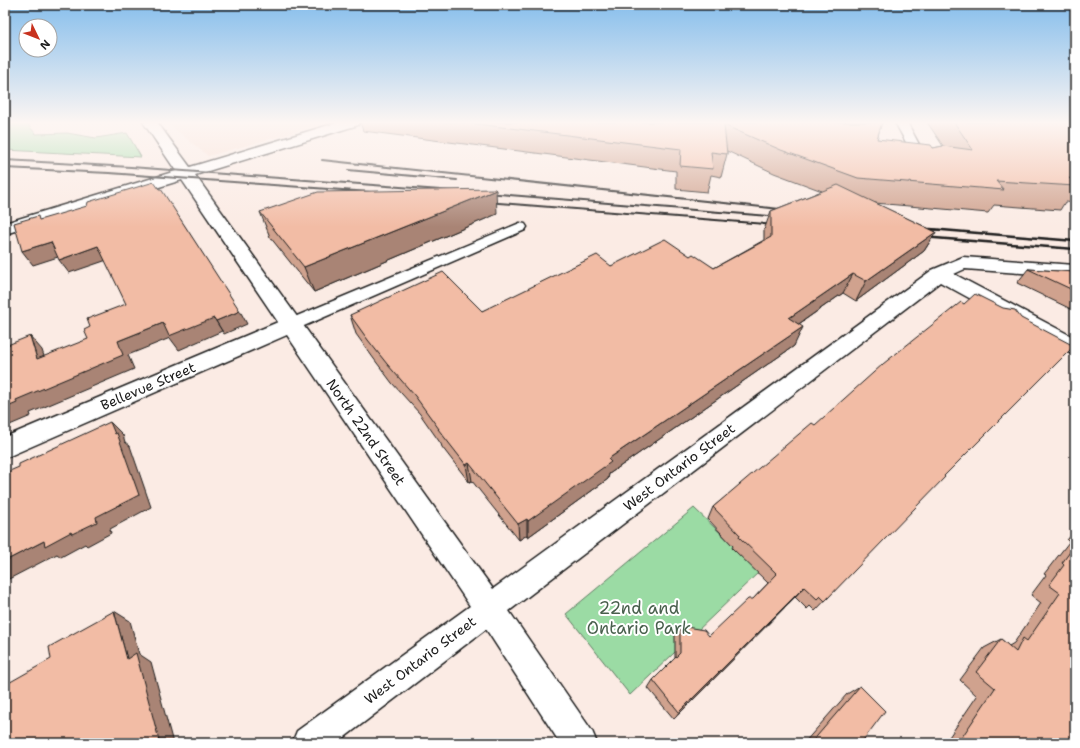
<svg xmlns="http://www.w3.org/2000/svg" width="1080" height="748" font-family="'Shantell Sans',sans-serif">
<style>
.built{fill:#f8ddd1}
.green{fill:#9bdba4;stroke:#5c7c60}
.lines{fill:none;stroke-linecap:round;stroke-linejoin:round}
.service-casing{stroke:#1c1c1c;stroke-width:3}
.minor-casing{stroke:#1c1c1c;stroke-width:3}
.service{fill:#fff;fill-rule:evenodd}
.minor{fill:#fff;fill-rule:evenodd}
.rail-far1{stroke:#1c1c1c;stroke-width:2}
.rail{stroke:#1c1c1c;stroke-width:2.5}
.wall{fill:#d0a28e;stroke:#1c1c1c}
.shaded-wall{fill:#a98474;stroke:#1c1c1c}
.building{fill:#f2bca5;stroke:#1c1c1c}
.labels{text-anchor:middle;dominant-baseline:central;stroke-width:4;stroke-linejoin:round;paint-order:stroke}
.street-label{font-size:14px;fill:#1c1c1c;stroke:#fff}
.near-park-label{font-size:17px;fill:#485f4c;stroke:#fff}
</style>
<rect width="100%" height="100%" fill="#fbebe4"/>
<filter id="ink" filterUnits="userSpaceOnUse"><feTurbulence type="fractalNoise" baseFrequency=".025" numOctaves="2"/><feDisplacementMap in="SourceGraphic" scale="8" xChannelSelector="R" yChannelSelector="G"/><feConvolveMatrix kernelMatrix="1 2 1 2 8 2 1 2 1" color-interpolation-filters="sRGB"/></filter>
<g filter="url(#ink)">
<path class="built" d="M 166,122 L 332,122 L 208,156 Z"/>
<g class="green">
<path d="M 5,122 L 35,122 L 28,125 L 36,134 L 67,133 L 96,138 L 127,133 L 141,157 L 5,150 Z"/>
<path d="M 694,508 L 760,571 L 630,695 L 566,614 Z"/>
</g>
<g class="lines">
<g class="service-casing">
<g id="service">
<path d="M 895,122 L 907,122 L 930,165 L 928,168 L 920,168 Z"/>
<path d="M 520,223 L 525,224 L 527,227 L 525,230 L 297,329 L 291,331 L 285,329 L 283,325 L 285,321 Z"/>
</g>
</g>
<g class="minor-casing">
<path id="minor" d="M 143,122 L 157,122 L 190,167 L 339,122 L 360,122 L 358,125 L 195,175 L 493,589 L 932,270 L 963,257 L 1075,265 L 1075,277 L 965,269 L 954,274 L 1075,338 L 1075,355 L 1068,352 L 940,282 L 509,611 L 592,731 L 597,743 L 560,743 L 486,629 L 337,743 L 292,743 L 297,731 L 470,606 L 287,335 L 5,458 L 5,437 L 278,322 L 182,180 L 5,234 L 5,223 L 176,171 Z"/>
</g>
<use href="#service" class="service"/>
<use href="#minor" class="minor"/>
<g class="rail-far1">
<path d="M 5,160 L 131,167 L 454,191"/>
<path d="M 322,160 L 789,210"/>
<path d="M 5,168 L 109,173 L 370,192"/>
<path d="M 348,170 L 457,180"/>
<path d="M 486,193 L 781,217"/>
<path d="M 486,202 L 777,225"/>
<path d="M 918,228 L 942,230"/>
</g>
<g class="rail">
<path d="M 930,229 L 1075,241"/>
<path d="M 922,237 L 1075,249"/>
</g>
</g>
<g class="wall">
<path d="M 360,122 L 882,122 L 877,139 L 933,148 L 943,146 L 927,122 L 1075,122 L 1075,203 L 1065,202 L 1060,210 L 994,205 L 988,213 L 875,203 L 936,232 L 924,251 L 856,301 L 843,293 L 799,324 L 794,346 L 609,474 L 608,479 L 528,537 L 527,535 L 519,540 L 472,481 L 469,482 L 442,447 L 441,444 L 420,414 L 392,383 L 374,359 L 356,334 L 350,315 L 482,311 L 611,266 L 690,256 L 714,268 L 764,240 L 764,230 L 771,211 L 822,191 L 774,173 L 727,151 L 727,154 L 721,177 L 711,175 L 707,192 L 676,189 L 676,171 L 363,131 Z"/>
<path d="M 260,212 L 497,214 L 314,292 L 270,237 Z"/>
<path d="M 1028,269 L 1075,272 L 1075,311 L 1017,283 Z"/>
<path d="M 815,425 L 944,476 L 815,611 L 810,606 L 807,609 L 795,597 L 674,719 L 648,688 L 653,680 L 675,658 L 675,635 L 680,626 L 709,636 L 753,599 L 768,583 L 732,548 L 733,546 L 708,519 L 713,507 Z"/>
<path d="M 1075,531 L 1075,743 L 945,743 L 977,696 L 960,680 L 984,648 L 1001,639 L 1009,646 L 1014,643 L 1041,603 L 1031,595 L 1046,575 L 1044,574 L 1069,542 L 1067,540 Z"/>
<path d="M 860,686 L 861,743 L 804,743 L 847,694 Z"/>
</g>
<g class="shaded-wall">
<path d="M 496,190 L 497,214 L 314,292 L 304,267 Z"/>
<path d="M 936,232 L 924,251 L 856,301 L 866,281 Z"/>
<path d="M 51,242 L 61,256 L 33,265 L 22,251 Z"/>
<path d="M 98,246 L 107,260 L 69,273 L 59,260 Z"/>
<path d="M 853,274 L 843,293 L 780,337 L 789,318 Z"/>
<path d="M 240,311 L 247,324 L 224,334 L 216,321 Z"/>
<path d="M 214,318 L 222,331 L 179,350 L 170,338 L 128,355 L 134,369 L 30,413 L 31,416 L 5,427 L 5,408 L 16,400 L 118,341 L 163,323 Z"/>
<path d="M 803,327 L 794,346 L 609,474 L 608,479 L 528,537 L 528,521 L 608,459 Z"/>
<path d="M 30,336 L 42,350 L 49,372 L 37,359 Z"/>
<path d="M 110,422 L 123,435 L 125,442 L 130,446 L 151,507 L 110,529 L 111,533 L 87,546 L 85,544 L 61,557 L 57,554 L 5,581 L 5,561 L 44,541 L 96,517 Z"/>
<path d="M 469,463 L 472,481 L 469,482 L 466,465 Z"/>
<path d="M 527,519 L 527,535 L 519,540 L 518,524 Z"/>
<path d="M 804,587 L 795,597 L 674,719 L 679,712 Z"/>
<path d="M 114,611 L 130,621 L 139,654 L 151,662 L 173,743 L 154,743 L 127,659 Z"/>
</g>
<g class="building">
<path d="M 461,122 L 882,122 L 877,139 L 931,145 L 933,148 L 943,146 L 973,150 L 954,122 L 1075,122 L 1075,179 L 1069,178 L 1075,184 L 1075,186 L 996,181 L 1004,190 L 858,178 L 781,150 L 724,125 L 727,154 L 711,152 L 713,169 L 680,166 L 681,149 Z"/>
<path d="M 154,182 L 159,189 L 161,189 L 240,311 L 216,321 L 214,318 L 169,336 L 163,323 L 118,341 L 123,355 L 16,400 L 17,403 L 5,408 L 5,346 L 30,336 L 37,359 L 88,339 L 84,330 L 90,327 L 87,319 L 126,304 L 98,246 L 59,260 L 51,242 L 22,251 L 14,223 L 38,216 L 39,220 L 87,206 L 88,202 Z"/>
<path d="M 838,185 L 936,232 L 866,281 L 853,274 L 789,318 L 803,327 L 608,459 L 611,462 L 528,521 L 527,519 L 518,524 L 469,463 L 466,465 L 438,429 L 439,429 L 415,396 L 387,364 L 368,340 L 350,315 L 443,272 L 482,311 L 597,255 L 611,266 L 665,239 L 690,256 L 693,254 L 714,268 L 771,237 L 771,211 Z"/>
<path d="M 495,189 L 496,190 L 304,267 L 260,212 L 318,192 Z"/>
<path d="M 1028,269 L 1075,272 L 1075,291 Z"/>
<path d="M 975,294 L 1003,308 L 1015,310 L 1021,318 L 1074,346 L 944,476 L 945,477 L 825,601 L 820,596 L 817,599 L 804,587 L 679,712 L 653,680 L 680,653 L 680,626 L 704,630 L 709,636 L 748,599 L 753,599 L 777,574 L 739,537 L 740,535 L 713,507 L 812,423 L 815,425 L 883,364 L 961,302 L 964,304 Z"/>
<path d="M 110,422 L 115,434 L 117,433 L 139,495 L 96,517 L 97,522 L 72,534 L 71,532 L 45,546 L 44,541 L 5,561 L 5,473 L 19,467 L 19,464 Z"/>
<path d="M 1075,545 L 1075,743 L 969,743 L 962,737 L 995,688 L 976,672 L 1001,639 L 1016,652 L 1023,638 L 1027,641 L 1060,593 L 1049,585 L 1064,565 L 1062,563 Z"/>
<path d="M 114,611 L 127,659 L 136,653 L 159,740 L 154,743 L 5,743 L 5,685 L 51,659 L 49,647 Z"/>
<path d="M 860,686 L 885,711 L 861,743 L 811,743 Z"/>
</g>
</g>
<linearGradient id="sky" x2="0" y2="1"><stop stop-color="#86beec"/><stop offset="0.54" stop-color="#fdf6f3"/><stop offset="1" stop-color="#fdf6f3" stop-opacity="0"/></linearGradient>
<rect width="1080" height="227" fill="url(#sky)"/>
<g class="labels">
<g class="street-label">
<text transform="translate(148 386) rotate(-23)">Bellevue Street</text>
<text transform="translate(366 432) rotate(55)">North 22nd Street</text>
<text transform="translate(679 467) rotate(-37)">West Ontario Street</text>
<text transform="translate(420 660) rotate(-37)">West Ontario Street</text>
</g>
<g class="near-park-label">
<text x="639" y="608">22nd and<tspan x="639" dy="20">Ontario Park</tspan></text>
</g>
</g>
<rect width="1080" height="748" fill="none" stroke="#fff" stroke-width="20"/>
<rect x="10" y="10" width="1060" height="728" fill="none" stroke="#1c1c1c" stroke-width="1.5" filter="url(#ink)"/>
<g transform="translate(38 38) rotate(133)"><circle r="19" fill="#ffffff" stroke="#a4a4a4"/>
<path d="M0-3L7 15L0 10L-7 15Z" fill="#c8321e"/>
<text y="-6" font-size="11" font-weight="bold" text-anchor="middle" fill="#1c1c1c">N</text>
</g>
</svg>
